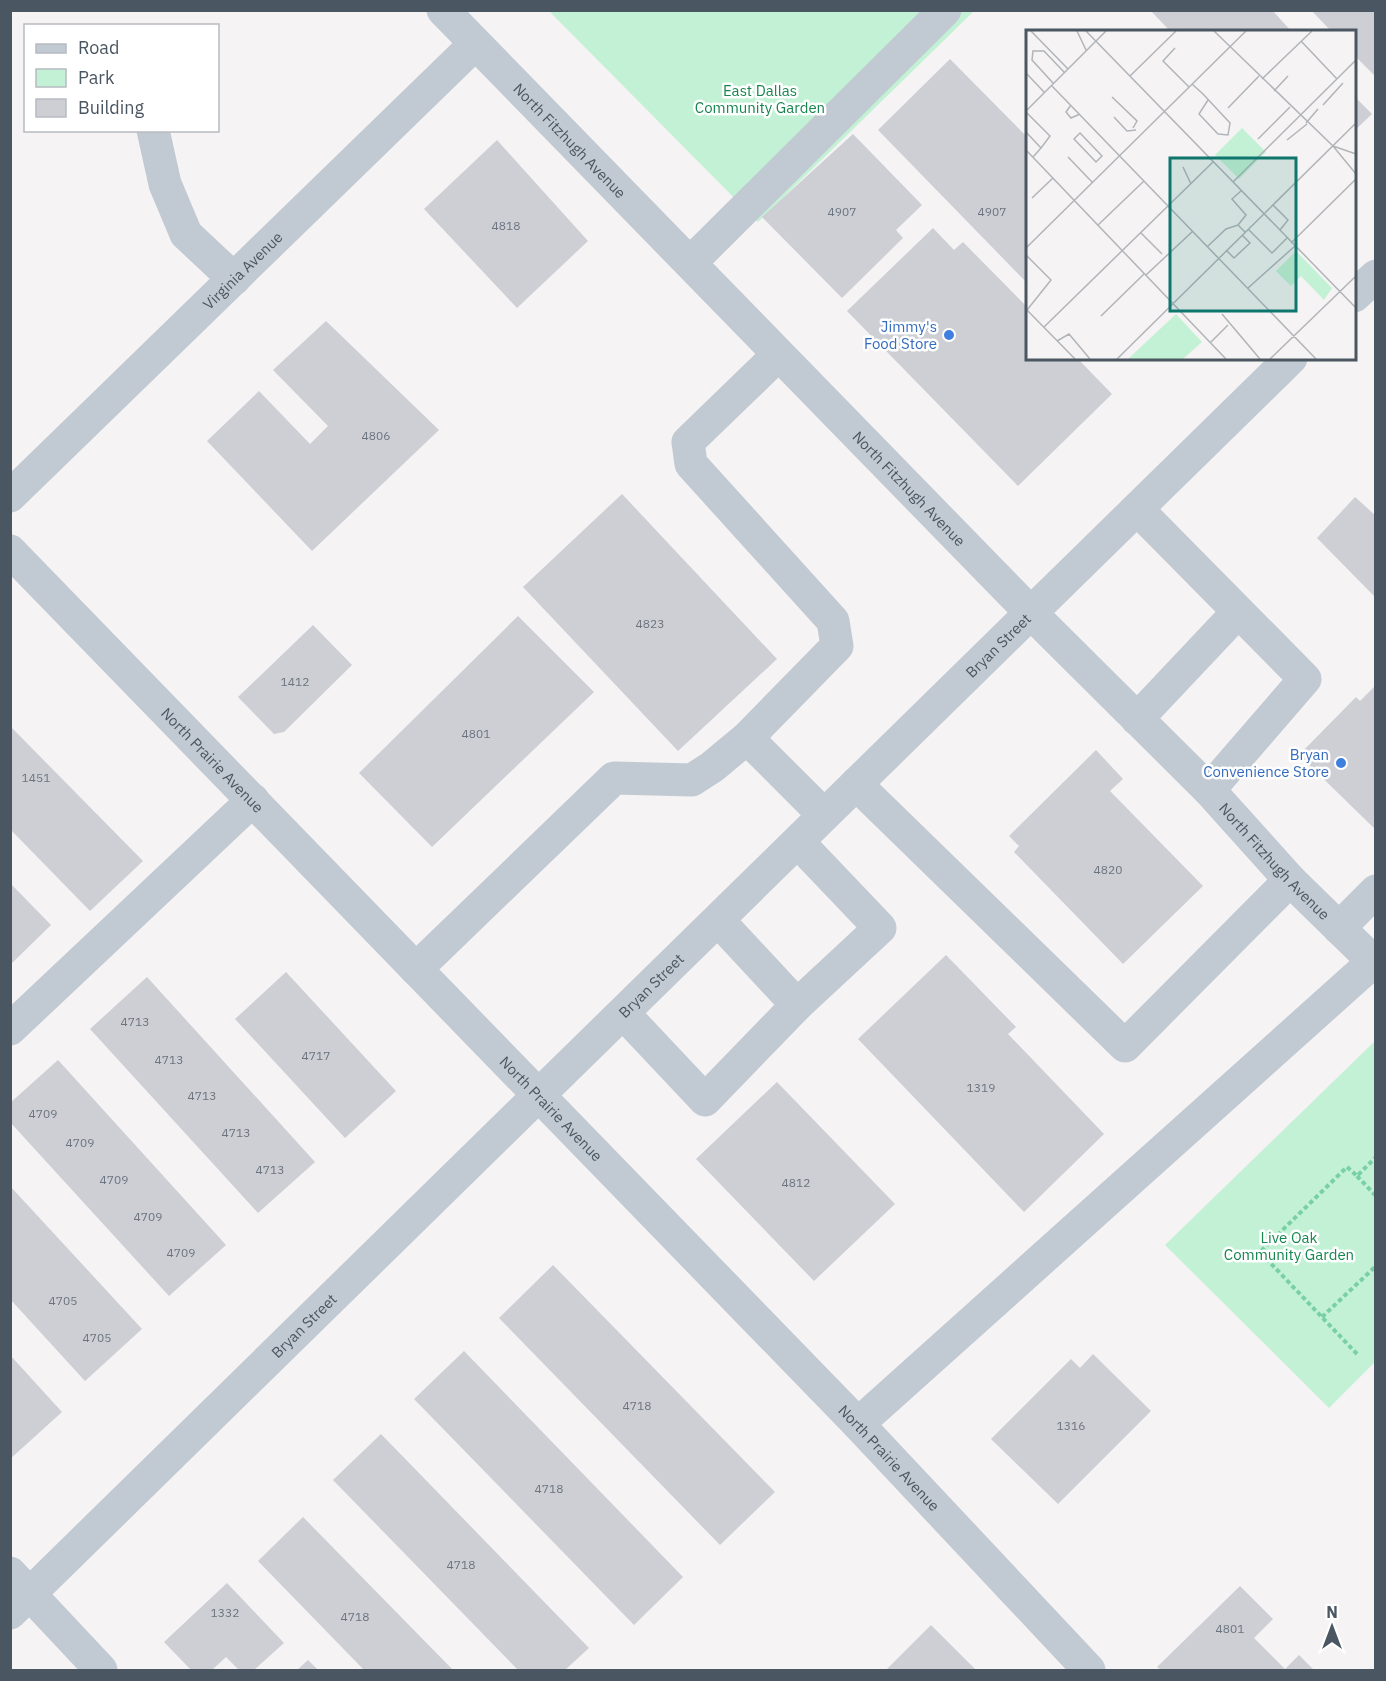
<svg xmlns="http://www.w3.org/2000/svg" width="1386" height="1681" font-family="'IBM Plex Sans',sans-serif">
<style>
.green{fill:#c3f1d5}
.building{fill:#cdcfd5}
.lines{fill:none;stroke-linecap:round;stroke-linejoin:round}
.path{stroke:#7ad0a6;stroke-width:4;stroke-dasharray:4.5 3;stroke-linecap:butt}
.minor{stroke:#c1cad2;stroke-width:33}
.shop-dot{fill:#3f7fe0;stroke:#fff;stroke-width:2}
.labels{text-anchor:middle;dominant-baseline:central;stroke-width:5;stroke-linejoin:round;paint-order:stroke}
.number-label{font-size:12px;fill:#6b747e}
.park-label{font-size:15px;fill:#17864f;stroke:#fff}
.street-label{font-size:15px;fill:#4a5661;stroke:#fff}
.shop-label{font-size:15px;fill:#366cbe;stroke:#fff;text-anchor:end}
.inset-road{fill:none;stroke:#b1b4b9;stroke-width:1.5}
.view{fill:#0f766e;fill-opacity:0.15;stroke:#0f766e;stroke-width:3}
.inset-edge{fill:none;stroke:#4a5661;stroke-width:3}
</style>
<rect width="100%" height="100%" fill="#f5f3f3"/>
<g class="green">
<path d="M 549,11 L 974,11 L 758,222 Z"/>
<path d="M 1375,1041 L 1375,1362 L 1329,1408 L 1165,1245 Z"/>
</g>
<g class="building">
<path d="M 1150,10 L 1272,10 L 1292,32 L 1171,32 Z"/>
<path d="M 1311,10 L 1376,10 L 1376,77 L 1354,55 L 1354,32 L 1332,32 Z"/>
<path d="M 950,59 L 1028,138 L 1028,284 L 878,130 Z"/>
<path d="M 1354,96 L 1372,114 L 1354,131 Z"/>
<path d="M 853,134 L 922,205 L 896,230 L 903,238 L 842,298 L 762,217 Z"/>
<path d="M 497,140 L 588,241 L 517,308 L 424,209 Z"/>
<path d="M 933,228 L 954,250 L 963,242 L 1028,308 L 1028,358 L 1077,358 L 1112,394 L 1018,486 L 847,311 Z"/>
<path d="M 326,321 L 439,430 L 312,551 L 207,441 L 259,391 L 310,444 L 328,426 L 273,370 Z"/>
<path d="M 622,494 L 777,659 L 678,751 L 523,587 Z"/>
<path d="M 1355,497 L 1376,516 L 1376,598 L 1317,538 Z"/>
<path d="M 518,616 L 594,692 L 432,847 L 359,773 Z"/>
<path d="M 313,625 L 352,665 L 284,732 L 274,734 L 238,697 Z"/>
<path d="M 1376,685 L 1376,830 L 1299,755 L 1356,697 L 1360,701 Z"/>
<path d="M 10,726 L 143,861 L 90,911 L 10,829 Z"/>
<path d="M 1096,750 L 1123,779 L 1110,791 L 1203,886 L 1123,964 L 1014,852 L 1019,846 L 1009,836 Z"/>
<path d="M 10,883 L 51,925 L 10,965 Z"/>
<path d="M 946,955 L 1016,1027 L 1008,1034 L 1104,1134 L 1024,1212 L 858,1039 Z"/>
<path d="M 286,972 L 396,1091 L 345,1138 L 235,1019 Z"/>
<path d="M 147,977 L 315,1162 L 258,1213 L 90,1029 Z"/>
<path d="M 58,1060 L 226,1245 L 169,1296 L 10,1122 L 10,1103 Z"/>
<path d="M 777,1082 L 895,1204 L 814,1281 L 696,1159 Z"/>
<path d="M 10,1186 L 142,1329 L 85,1381 L 10,1299 Z"/>
<path d="M 553,1265 L 775,1492 L 720,1545 L 499,1318 Z"/>
<path d="M 464,1351 L 683,1577 L 634,1625 L 414,1399 Z"/>
<path d="M 1093,1354 L 1151,1411 L 1058,1504 L 991,1439 L 1071,1359 L 1080,1368 Z"/>
<path d="M 10,1355 L 62,1412 L 10,1459 Z"/>
<path d="M 381,1434 L 589,1648 L 565,1670 L 518,1670 L 333,1480 Z"/>
<path d="M 303,1517 L 453,1670 L 364,1670 L 258,1561 Z"/>
<path d="M 227,1583 L 284,1643 L 254,1670 L 239,1670 L 226,1657 L 212,1670 L 191,1670 L 164,1642 Z"/>
<path d="M 1240,1586 L 1273,1619 L 1254,1638 L 1285,1669 L 1299,1655 L 1314,1670 L 1161,1670 L 1157,1667 Z"/>
<path d="M 931,1625 L 976,1670 L 886,1670 Z"/>
<path d="M 308,1660 L 318,1670 L 297,1670 Z"/>
</g>
<g class="lines">
<g class="path">
<path d="M 1357,1176 L 1376,1196"/>
<path d="M 1322,1317 L 1376,1266"/>
<path d="M 1357,1354 L 1260,1252 L 1347,1167 L 1357,1176 L 1376,1157"/>
</g>
<g class="minor">
<path id="s1" d="M 443,10 L 1031,613 L 1209,790 L 1290,880 L 1376,964"/>
<path d="M 153,130 L 165,184 L 186,234 L 234,279"/>
<path d="M 690,263 L 945,10"/>
<path d="M 1354,296 L 1376,276"/>
<path id="s2" d="M 10,496 L 475,44"/>
<path d="M 1137,509 L 1305,679 L 1209,790"/>
<path id="s3" d="M 10,551 L 858,1424 L 1089,1670"/>
<path d="M 1137,719 L 1237,613"/>
<path d="M 747,738 L 837,646 L 833,621 L 691,464 L 688,442 L 778,355"/>
<path d="M 856,784 L 1125,1046 L 1290,880"/>
<path d="M 718,920 L 797,1005"/>
<path d="M 1339,928 L 1376,891"/>
<path d="M 416,969 L 614,778 L 692,780 L 712,767 L 747,738 L 824,815"/>
<path d="M 623,1013 L 705,1100 L 797,1005 L 880,928 L 798,842"/>
<path d="M 10,1029 L 253,800"/>
<path d="M 858,1424 L 1373,962"/>
<path d="M 10,1573 L 101,1670"/>
<path id="s4" d="M 10,1613 L 1291,358"/>
</g>
</g>
<g class="shop-dot">
<circle cx="949" cy="335" r="6"/>
<circle cx="1341" cy="763" r="6"/>
</g>
<g class="labels">
<g class="number-label">
<text x="842" y="211">4907</text>
<text x="992" y="211">4907</text>
<text x="506" y="225">4818</text>
<text x="376" y="435">4806</text>
<text x="650" y="623">4823</text>
<text x="295" y="681">1412</text>
<text x="476" y="733">4801</text>
<text x="36" y="777">1451</text>
<text x="1108" y="869">4820</text>
<text x="135" y="1021">4713</text>
<text x="316" y="1055">4717</text>
<text x="169" y="1059">4713</text>
<text x="981" y="1087">1319</text>
<text x="202" y="1095">4713</text>
<text x="43" y="1113">4709</text>
<text x="236" y="1132">4713</text>
<text x="80" y="1142">4709</text>
<text x="270" y="1169">4713</text>
<text x="114" y="1179">4709</text>
<text x="796" y="1182">4812</text>
<text x="148" y="1216">4709</text>
<text x="181" y="1252">4709</text>
<text x="63" y="1300">4705</text>
<text x="97" y="1337">4705</text>
<text x="637" y="1405">4718</text>
<text x="1071" y="1425">1316</text>
<text x="549" y="1488">4718</text>
<text x="461" y="1564">4718</text>
<text x="225" y="1612">1332</text>
<text x="355" y="1616">4718</text>
<text x="1230" y="1628">4801</text>
</g>
<g class="park-label">
<text x="760" y="90">East Dallas<tspan x="760" dy="17">Community Garden</tspan></text>
<text x="1289" y="1237">Live Oak<tspan x="1289" dy="17">Community Garden</tspan></text>
</g>
<g class="street-label">
<text stroke="none"><textPath href="#s1" startOffset="182">North Fitzhugh Avenue</textPath></text>
<text stroke="none"><textPath href="#s2" startOffset="324">Virginia Avenue</textPath></text>
<text stroke="none"><textPath href="#s1" startOffset="668">North Fitzhugh Avenue</textPath></text>
<text stroke="none"><textPath href="#s4" startOffset="1383">Bryan Street</textPath></text>
<text stroke="none"><textPath href="#s3" startOffset="291">North Prairie Avenue</textPath></text>
<text stroke="none"><textPath href="#s1" startOffset="1190">North Fitzhugh Avenue</textPath></text>
<text stroke="none"><textPath href="#s4" startOffset="897">Bryan Street</textPath></text>
<text stroke="none"><textPath href="#s3" startOffset="777">North Prairie Avenue</textPath></text>
<text stroke="none"><textPath href="#s4" startOffset="411">Bryan Street</textPath></text>
<text stroke="none"><textPath href="#s3" startOffset="1263">North Prairie Avenue</textPath></text>
</g>
<g class="shop-label">
<text x="937" y="326">Jimmy's<tspan x="937" dy="17">Food Store</tspan></text>
<text x="1329" y="754">Bryan<tspan x="1329" dy="17">Convenience Store</tspan></text>
</g>
</g>
<g transform="translate(1026 30)">
<rect width="330" height="330" fill="#f5f3f3"/>
<path d="M 216,98 L 240,122 L 213,149 L 189,125 ZM 270,221 L 306,258 L 298,270 L 275,246 L 265,256 L 250,241 ZM 150,284 L 176,312 L 157,329 L 102,329 Z" fill="#c3f1d5"/>
<path class="inset-road" d="M 5,1 L 42,39M 51,1 L 60,20M 60,1 L 330,278M 188,1 L 307,116 L 330,144M 275,11 L 311,49M 149,18 L 137,31 L 163,57M 0,43 L 18,62M 104,46 L 150,1M 236,49 L 286,1M 27,53 L 6,30 L 7,21 L 18,21 L 38,42M 166,54 L 177,64 L 204,93 L 202,105 L 192,104 L 173,84 L 182,70M 25,55 L 290,329M 248,61 L 262,46M 86,67 L 111,91 L 107,98M 45,75 L 40,82 L 45,88 L 54,84M 297,75 L 317,53M 202,78 L 233,46M 0,81 L 80,1M 0,82 L 24,106 L 15,118M 88,87 L 101,101 L 110,100M 280,93 L 292,79M 0,102 L 15,118 L 7,127M 54,103 L 76,126 L 70,132 L 48,109 ZM 232,109 L 264,77M 261,110 L 281,94M 307,116 L 330,124M 0,120 L 200,329M 42,127 L 66,152M 157,137 L 165,154M 207,152 L 330,30M 6,168 L 27,148M 247,175 L 262,190 L 254,200M 72,195 L 118,151M 212,195 L 220,185 L 206,169 L 215,161M 222,199 L 246,223 L 261,208M 115,203 L 136,224M 265,213 L 330,149M 182,216 L 200,199 L 212,195 L 219,202M 0,218 L 220,1M 200,220 L 208,228 L 224,213 L 216,205M 0,225 L 25,250 L 1,280M 120,245 L 167,201M 222,258 L 269,216M 0,279 L 49,329M 196,284 L 234,329M 75,286 L 118,244M 18,297 L 187,132M 31,311 L 43,304 L 64,329M 184,313 L 202,295M 91,329 L 330,93M 244,329 L 330,246"/>
<path class="view" d="M 144,128 L 270,128 L 270,281 L 144,281 Z"/>
<rect width="330" height="330" class="inset-edge"/>
</g>
<rect width="1386" height="1681" fill="none" stroke="#4a5661" stroke-width="24"/>
<rect x="24" y="24" width="195" height="108" fill="#ffffff" stroke="#b7bbc0" stroke-width="1.5"/>
<rect x="36" y="44" width="30" height="9" fill="#c1cad2" stroke="#b7bbc0" stroke-width="1.5"/>
<text x="78" y="54" font-size="18" fill="#4a5661">Road</text>
<rect x="36" y="69" width="30" height="18" fill="#c3f1d5" stroke="#b7bbc0" stroke-width="1.5"/>
<text x="78" y="84" font-size="18" fill="#4a5661">Park</text>
<rect x="36" y="99" width="30" height="18" fill="#cdcfd5" stroke="#b7bbc0" stroke-width="1.5"/>
<text x="78" y="114" font-size="18" fill="#4a5661">Building</text>
<g transform="translate(1332 1627)" stroke="#ffffff" stroke-width="4.5" paint-order="stroke">
<path d="M0-4.5L10 22L0 15L-10 22Z" fill="#4a5661"/>
<text y="-9" font-size="16" font-weight="bold" text-anchor="middle" fill="#4a5661">N</text>
</g>
</svg>
